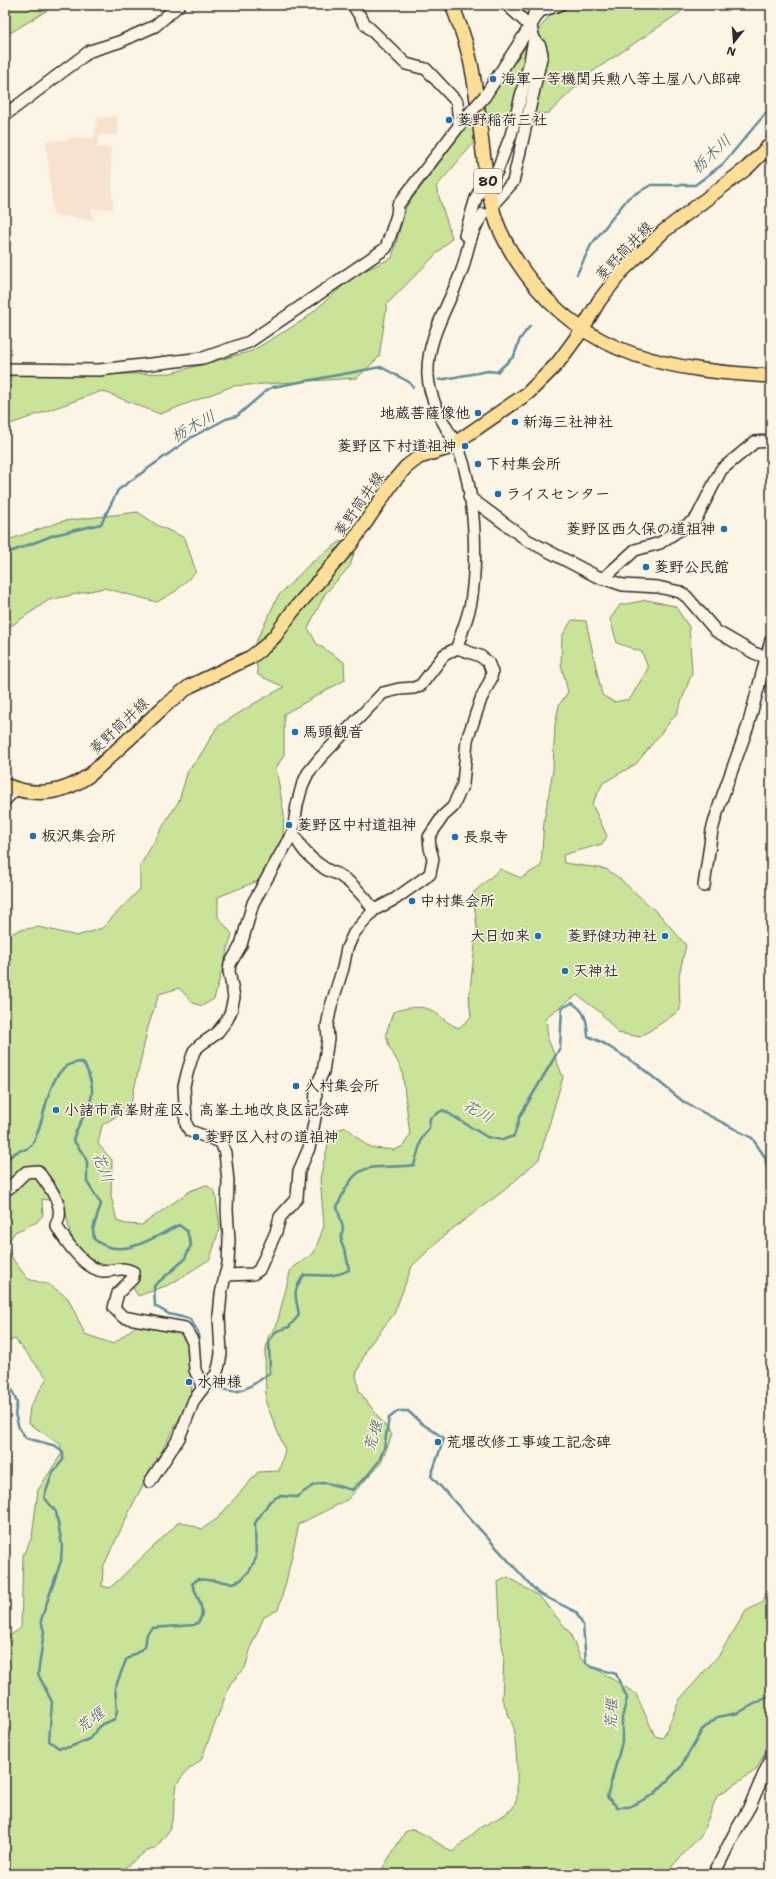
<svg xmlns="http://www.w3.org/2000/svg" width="776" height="1879" font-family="'Shantell Sans','Klee One',sans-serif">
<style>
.built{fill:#f7e2cf}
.green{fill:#c9e399;stroke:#7a8762}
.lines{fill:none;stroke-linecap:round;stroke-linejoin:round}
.stream{stroke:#5f8d98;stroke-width:2.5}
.minor-casing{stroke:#2b2b2b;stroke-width:14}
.major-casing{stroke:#2b2b2b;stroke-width:16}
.minor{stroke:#fcf5e5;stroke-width:11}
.major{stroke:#fdde96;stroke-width:13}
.minor-bridge-casing{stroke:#2b2b2b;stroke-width:14;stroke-linecap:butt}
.minor-bridge{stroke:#fcf5e5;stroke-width:11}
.poi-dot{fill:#1f6fb2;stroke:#fcf5e5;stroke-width:1.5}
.labels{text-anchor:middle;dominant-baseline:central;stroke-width:3;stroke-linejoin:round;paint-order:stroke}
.shield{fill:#fcf5e5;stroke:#6a6863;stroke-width:1}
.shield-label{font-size:14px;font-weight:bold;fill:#2b2b2b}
.poi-label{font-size:15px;font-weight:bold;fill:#2b2b2b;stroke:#fcf5e5;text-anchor:start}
.street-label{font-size:15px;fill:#2b2b2b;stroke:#fcf5e5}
.water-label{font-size:16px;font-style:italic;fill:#455c61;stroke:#fcf5e5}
</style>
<rect width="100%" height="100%" fill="#fcf5e5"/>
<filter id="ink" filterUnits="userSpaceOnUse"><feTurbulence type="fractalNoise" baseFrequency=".025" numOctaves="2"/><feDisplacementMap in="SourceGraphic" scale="8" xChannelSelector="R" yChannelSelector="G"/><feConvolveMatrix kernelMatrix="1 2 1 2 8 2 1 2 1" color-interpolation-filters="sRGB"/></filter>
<g filter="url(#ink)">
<path class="built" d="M 117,116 L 119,135 L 100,135 L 96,147 L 111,148 L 113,209 L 91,209 L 94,220 L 53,215 L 46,141 L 67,140 L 73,137 L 94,138 L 97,118 Z"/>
<g class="green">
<path d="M 5,5 L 56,5 L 5,36 Z"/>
<path d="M 568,5 L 691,5 L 589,74 L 549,113 L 497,116 L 436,187 L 452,238 L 387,304 L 379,357 L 357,378 L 233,386 L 160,414 L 102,391 L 5,426 L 5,363 L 82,375 L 171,373 L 252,351 L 305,319 L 355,275 L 392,258 L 406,207 L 549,16 Z"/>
<path d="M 138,512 L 157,525 L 185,538 L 196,572 L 176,591 L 157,602 L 104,588 L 49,600 L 5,630 L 5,541 L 63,521 Z"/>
<path d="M 341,541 L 356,548 L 350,566 L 325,594 L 308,628 L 317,644 L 344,662 L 345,680 L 284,714 L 284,755 L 276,768 L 284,814 L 282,855 L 265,878 L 218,897 L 218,917 L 232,934 L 214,999 L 202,1006 L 193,1003 L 179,988 L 159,994 L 148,1027 L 130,1108 L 102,1125 L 98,1144 L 112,1160 L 111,1196 L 117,1221 L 126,1224 L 142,1225 L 190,1191 L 206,1185 L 215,1191 L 220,1227 L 210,1259 L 171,1284 L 138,1296 L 133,1288 L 131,1271 L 84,1262 L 70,1233 L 64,1203 L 42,1199 L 43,1215 L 37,1222 L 15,1232 L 6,1246 L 14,1261 L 28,1279 L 50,1285 L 68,1298 L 85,1334 L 113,1344 L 151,1314 L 169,1320 L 182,1333 L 194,1353 L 191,1397 L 135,1500 L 103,1567 L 102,1586 L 110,1588 L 174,1527 L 179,1521 L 202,1529 L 217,1519 L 258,1472 L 279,1471 L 285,1450 L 266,1403 L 265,1355 L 268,1337 L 276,1327 L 291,1269 L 314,1253 L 324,1226 L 320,1178 L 331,1132 L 346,1127 L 365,1144 L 373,1148 L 395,1150 L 403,1146 L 410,1135 L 402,1070 L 389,1046 L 386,1034 L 393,1012 C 405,1008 421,1004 433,1011 C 442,1017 448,1024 459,1028 L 471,1017 L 469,998 L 477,928 L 473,893 L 500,869 L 521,878 L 541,866 L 544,821 L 553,770 L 555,725 L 559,705 L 568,692 L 561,664 L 562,636 L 572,620 L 586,621 L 602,695 L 614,702 L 630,699 L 648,668 L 642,652 L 617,643 L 610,619 L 620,605 L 647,600 L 675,606 L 689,627 L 692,673 L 677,713 L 636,764 L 603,783 L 592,804 L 607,836 L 602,844 L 563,855 L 564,863 L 606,869 L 619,878 L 661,916 L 686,945 L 679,975 L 680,1010 L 669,1018 L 640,1037 L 618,1033 L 600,1012 L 577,995 L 546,1017 L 548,1039 L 563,1077 L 539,1159 L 506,1189 L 447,1233 L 412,1266 L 394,1314 L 367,1348 L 356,1375 L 359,1391 L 392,1435 L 381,1463 L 347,1500 L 299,1524 L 286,1582 L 278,1610 L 264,1617 L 252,1644 L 245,1668 L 230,1684 L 201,1760 L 187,1771 L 177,1783 L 173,1818 L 168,1832 L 156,1848 L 145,1852 L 117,1874 L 5,1874 L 5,1639 L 21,1628 L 23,1555 L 32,1537 L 38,1490 L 62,1453 L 60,1444 L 28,1423 L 30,1407 L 47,1378 L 15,1339 L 7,1342 L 5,1341 L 5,937 L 19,930 L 39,927 L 77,936 L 102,928 L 140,889 L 140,866 L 169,816 L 179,801 L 188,770 L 198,759 L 217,727 L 255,703 L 284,687 L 258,675 L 254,646 L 278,596 L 311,563 Z"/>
<path d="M 508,1577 L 540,1597 L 570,1633 L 581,1659 L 636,1694 L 655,1736 L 663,1738 L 680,1699 L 719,1655 L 746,1611 L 763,1602 L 771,1581 L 771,1740 L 756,1770 L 717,1796 L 702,1834 L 665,1874 L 379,1874 L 405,1832 L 413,1829 L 427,1836 L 452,1852 L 481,1827 L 504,1815 L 513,1808 L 517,1798 L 517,1763 L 514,1728 L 502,1699 L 504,1655 L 501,1639 L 498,1582 Z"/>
</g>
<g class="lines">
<g class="stream">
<path d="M 577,274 L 591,245 L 628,198 L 651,185 L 695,185 L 723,164 L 771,107"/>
<path d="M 439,380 L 488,371 L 497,372 L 514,356 L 520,339 L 530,326"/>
<path d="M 5,554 L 54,535 L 101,524 L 118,490 L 192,437 L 226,419 L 237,416 L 267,390 L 273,387 L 381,367 L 409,382 L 413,387"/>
<path d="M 5,1163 C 8,1158 14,1153 19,1151 C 25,1149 29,1150 32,1144 C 48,1121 44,1062 82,1062 C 87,1067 88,1072 90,1079 C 99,1102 78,1119 73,1140 L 84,1155 L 87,1162 L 87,1182 L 101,1204 L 93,1229 L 94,1239 C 121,1262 153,1237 179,1225 L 187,1231 L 191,1245 L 184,1260 L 154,1286 L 155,1306 L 169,1314 L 190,1319 L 198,1332 L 200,1361"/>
<path d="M 5,1381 L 12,1390 L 17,1403 L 15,1414 L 19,1428 L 26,1438 L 56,1446 L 63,1453 L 63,1460 L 53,1472 L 44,1497 L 56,1512 L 62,1545 L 61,1561 L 41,1620 L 44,1632 L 38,1674 L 52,1702 L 49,1741 L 59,1748 L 70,1747 L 89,1739 L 102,1724 L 115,1719 L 117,1710 L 115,1688 L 126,1660 L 145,1647 L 147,1634 L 152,1628 L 194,1625 C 210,1617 197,1596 192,1584 L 198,1579 L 233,1583 L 241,1580 L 250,1570 L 256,1558 L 255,1523 L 270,1501 L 279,1496 L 297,1497 C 322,1477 322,1482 352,1490 L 368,1475 L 379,1461 L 384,1448 L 389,1418 L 398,1411 L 408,1411 L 421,1423 L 444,1438 L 431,1476 L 538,1593 L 576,1612 L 583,1625 L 586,1663 L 592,1667 L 616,1674 L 627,1698 L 622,1718 L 622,1742 L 607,1797 L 617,1807 L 629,1807 L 653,1795 L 680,1768 L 702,1730 L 717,1717 L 738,1713 L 771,1695"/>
<path d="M 212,1383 C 237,1400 248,1388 270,1373 L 269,1341 L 277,1331 L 289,1327 L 299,1315 C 296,1295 291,1294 304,1275 C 322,1274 332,1279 349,1270 L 346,1254 L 341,1242 L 343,1228 L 337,1207 C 358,1155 369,1171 414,1165 L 422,1138 L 429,1128 L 430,1118 L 443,1110 L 487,1137 L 502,1140 L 514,1136 L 520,1116 L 560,1048 L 562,1008 L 572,1003 C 586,1011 587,1022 588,1036 L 603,1043 L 638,1065 L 685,1103 L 752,1138 L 765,1157 L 768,1173 L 771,1225"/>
</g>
<g class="minor-casing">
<g id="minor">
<path d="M 353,5 L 365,24 L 406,64 L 426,69 L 457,102 L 459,124"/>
<path d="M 507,5 L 531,27"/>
<path d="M 485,96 L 540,11 L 560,5"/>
<path d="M 5,115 L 90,51 L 119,42 L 155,26 L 179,5"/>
<path d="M 495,202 L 513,182 L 542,54 L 540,46 L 534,39"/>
<path d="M 465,235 L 476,198 L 479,192 L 489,184 L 497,171 L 511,135 L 530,61 L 534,39 L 531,27 L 536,5"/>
<path d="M 5,369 L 99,370 L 203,358 L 249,342 L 386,248 L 397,215 L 398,205 L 462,122"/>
<path d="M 469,497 L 527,540 L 596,576 L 623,585 L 658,587 L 680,592 L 687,597 L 716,631 L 754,653 L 771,659"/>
<path d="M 603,579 L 635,550 L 660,543 L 696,519 L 721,470 L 755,442 L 771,441"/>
<path d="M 5,800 L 15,790"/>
<path d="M 293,832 C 301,849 307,856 323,867 C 327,871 334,872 339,875 C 354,884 364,896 374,910"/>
<path d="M 704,886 L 712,830 L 720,803 L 748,726 L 771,640"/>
<path d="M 5,1189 L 9,1188 L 26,1172 L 38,1171 C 49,1188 67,1205 56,1225 C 64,1239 85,1270 103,1271 C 116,1271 121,1266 133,1272 L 133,1278 L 118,1293 L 114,1308 L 123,1317 L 185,1328 L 193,1342 L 195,1370 L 203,1388"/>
<path d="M 225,1275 L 253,1274 L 259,1270 L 276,1232 L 280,1217 L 297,1198 L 299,1171 L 309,1148 L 315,1118 L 316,1087 L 323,1072 L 328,1039 L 327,1026 L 331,1006 L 343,968 L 347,948 L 354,933 L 374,910 L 395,899 L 430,874 L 433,859 L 430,848 L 429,837 L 443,816 L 453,807 L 463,784 L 467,740 L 481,699 L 491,679 L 492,672 L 488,662 L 480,656 L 457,648"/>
<path d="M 150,1482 L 179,1438 L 194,1400 L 203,1388 L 216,1375 L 219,1365 L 221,1354 L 219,1316 L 221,1294 L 228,1264 L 229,1240 L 227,1210 L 228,1181 L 225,1153 L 221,1142 L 190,1131 L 186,1124 L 184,1086 L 188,1070 L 194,1051 L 200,1045 L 216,1034 L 227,1020 L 231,1011 L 234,997 L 229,971 L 230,964 L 241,945 L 253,903 L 293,832 L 297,805 L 302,786 L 308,773 L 321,757 L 383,693 L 399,689 L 414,688 L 421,685 L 444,655 L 457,648 C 461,633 468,618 471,602 C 478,557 475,493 459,450 C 456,442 451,436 447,429 C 438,414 429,393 428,376 C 426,336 451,303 463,267 C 469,246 470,233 483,214"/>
<path d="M 714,1874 L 733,1836 L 750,1806 L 771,1758"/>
</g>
</g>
<g class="major-casing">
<g id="major">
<path d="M 452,5 C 461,27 469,50 473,74 C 481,120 482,168 494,214 C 500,235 513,256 525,273 C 587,359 673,370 771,376"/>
<path d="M 5,785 C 36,798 64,794 91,774 L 168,703 L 190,686 L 251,657 L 264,647 L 275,636 L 292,612 L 351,544 L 393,482 L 406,467 L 419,457 L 448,448 L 528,393 L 557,364 L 582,330 L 599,301 L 622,271 L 664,231 L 747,168 L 771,144"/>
</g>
</g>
<use href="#minor" class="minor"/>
<use href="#major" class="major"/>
<g class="minor-bridge-casing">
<path id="minor-bridge" d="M 462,122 L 485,96"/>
</g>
<use href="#minor-bridge" class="minor-bridge"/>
</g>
</g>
<g class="poi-dot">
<circle cx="493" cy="79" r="4"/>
<circle cx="449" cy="120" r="4"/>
<circle cx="478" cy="413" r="4"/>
<circle cx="515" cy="422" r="4"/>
<circle cx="465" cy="446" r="4"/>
<circle cx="478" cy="464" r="4"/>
<circle cx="498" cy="494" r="4"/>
<circle cx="724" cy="529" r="4"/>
<circle cx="646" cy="567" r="4"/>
<circle cx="295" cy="732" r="4"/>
<circle cx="289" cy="825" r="4"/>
<circle cx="33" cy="836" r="4"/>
<circle cx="455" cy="837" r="4"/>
<circle cx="412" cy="901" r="4"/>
<circle cx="538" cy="936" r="4"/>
<circle cx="665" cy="936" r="4"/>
<circle cx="565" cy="971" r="4"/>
<circle cx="296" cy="1086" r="4"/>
<circle cx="56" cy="1110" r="4"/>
<circle cx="196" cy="1137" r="4"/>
<circle cx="189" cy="1382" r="4"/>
<circle cx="438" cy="1442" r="4"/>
</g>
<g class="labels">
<rect class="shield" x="474" y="169" width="28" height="24" rx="3"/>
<g class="shield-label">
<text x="488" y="181">80</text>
</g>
<g class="poi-label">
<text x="501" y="79">海軍一等機関兵勲八等土屋八八郎碑</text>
<text x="457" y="120">菱野稲荷三社</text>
<text x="470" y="413" text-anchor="end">地蔵菩薩像他</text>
<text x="523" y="422">新海三社神社</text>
<text x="457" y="446" text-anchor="end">菱野区下村道祖神</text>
<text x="486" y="464">下村集会所</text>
<text x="506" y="494">ライスセンター</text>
<text x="716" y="529" text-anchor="end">菱野区西久保の道祖神</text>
<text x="654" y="567">菱野公民館</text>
<text x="303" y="732">馬頭観音</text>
<text x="297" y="825">菱野区中村道祖神</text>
<text x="41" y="836">板沢集会所</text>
<text x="463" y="837">長泉寺</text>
<text x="420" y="901">中村集会所</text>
<text x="530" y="936" text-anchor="end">大日如来</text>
<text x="657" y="936" text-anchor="end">菱野健功神社</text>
<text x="573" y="971">天神社</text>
<text x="304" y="1086">入村集会所</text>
<text x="64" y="1110">小諸市高峯財産区、高峯土地改良区記念碑</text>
<text x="204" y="1137">菱野区入村の道祖神</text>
<text x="197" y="1382">水神様</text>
<text x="446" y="1442">荒堰改修工事竣工記念碑</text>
</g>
<g class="street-label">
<text transform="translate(624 251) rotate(-46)">菱野筒井線</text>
<text transform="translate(359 504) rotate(-55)">菱野筒井線</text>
<text transform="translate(119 726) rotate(-43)">菱野筒井線</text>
</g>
<g class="water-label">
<text transform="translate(711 154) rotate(-43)">栃木川</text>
<text transform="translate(193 426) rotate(-29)">栃木川</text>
<text transform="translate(478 1111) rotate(30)">花川</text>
<text transform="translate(103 1167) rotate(71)">花川</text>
<text transform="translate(373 1436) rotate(-73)">荒堰</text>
<text transform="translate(611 1714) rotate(-87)">荒堰</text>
<text transform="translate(90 1720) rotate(-37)">荒堰</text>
</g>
</g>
<rect width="776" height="1879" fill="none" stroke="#fcf5e5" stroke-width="20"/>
<rect x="10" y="10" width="756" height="1859" fill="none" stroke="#2b2b2b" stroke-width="1.5" filter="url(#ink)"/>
<g transform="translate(734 42) rotate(197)" stroke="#fcf5e5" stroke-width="3" paint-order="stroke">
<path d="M0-3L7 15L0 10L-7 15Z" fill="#2b2b2b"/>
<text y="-6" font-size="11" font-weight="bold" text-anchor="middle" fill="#2b2b2b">N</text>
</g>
</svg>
